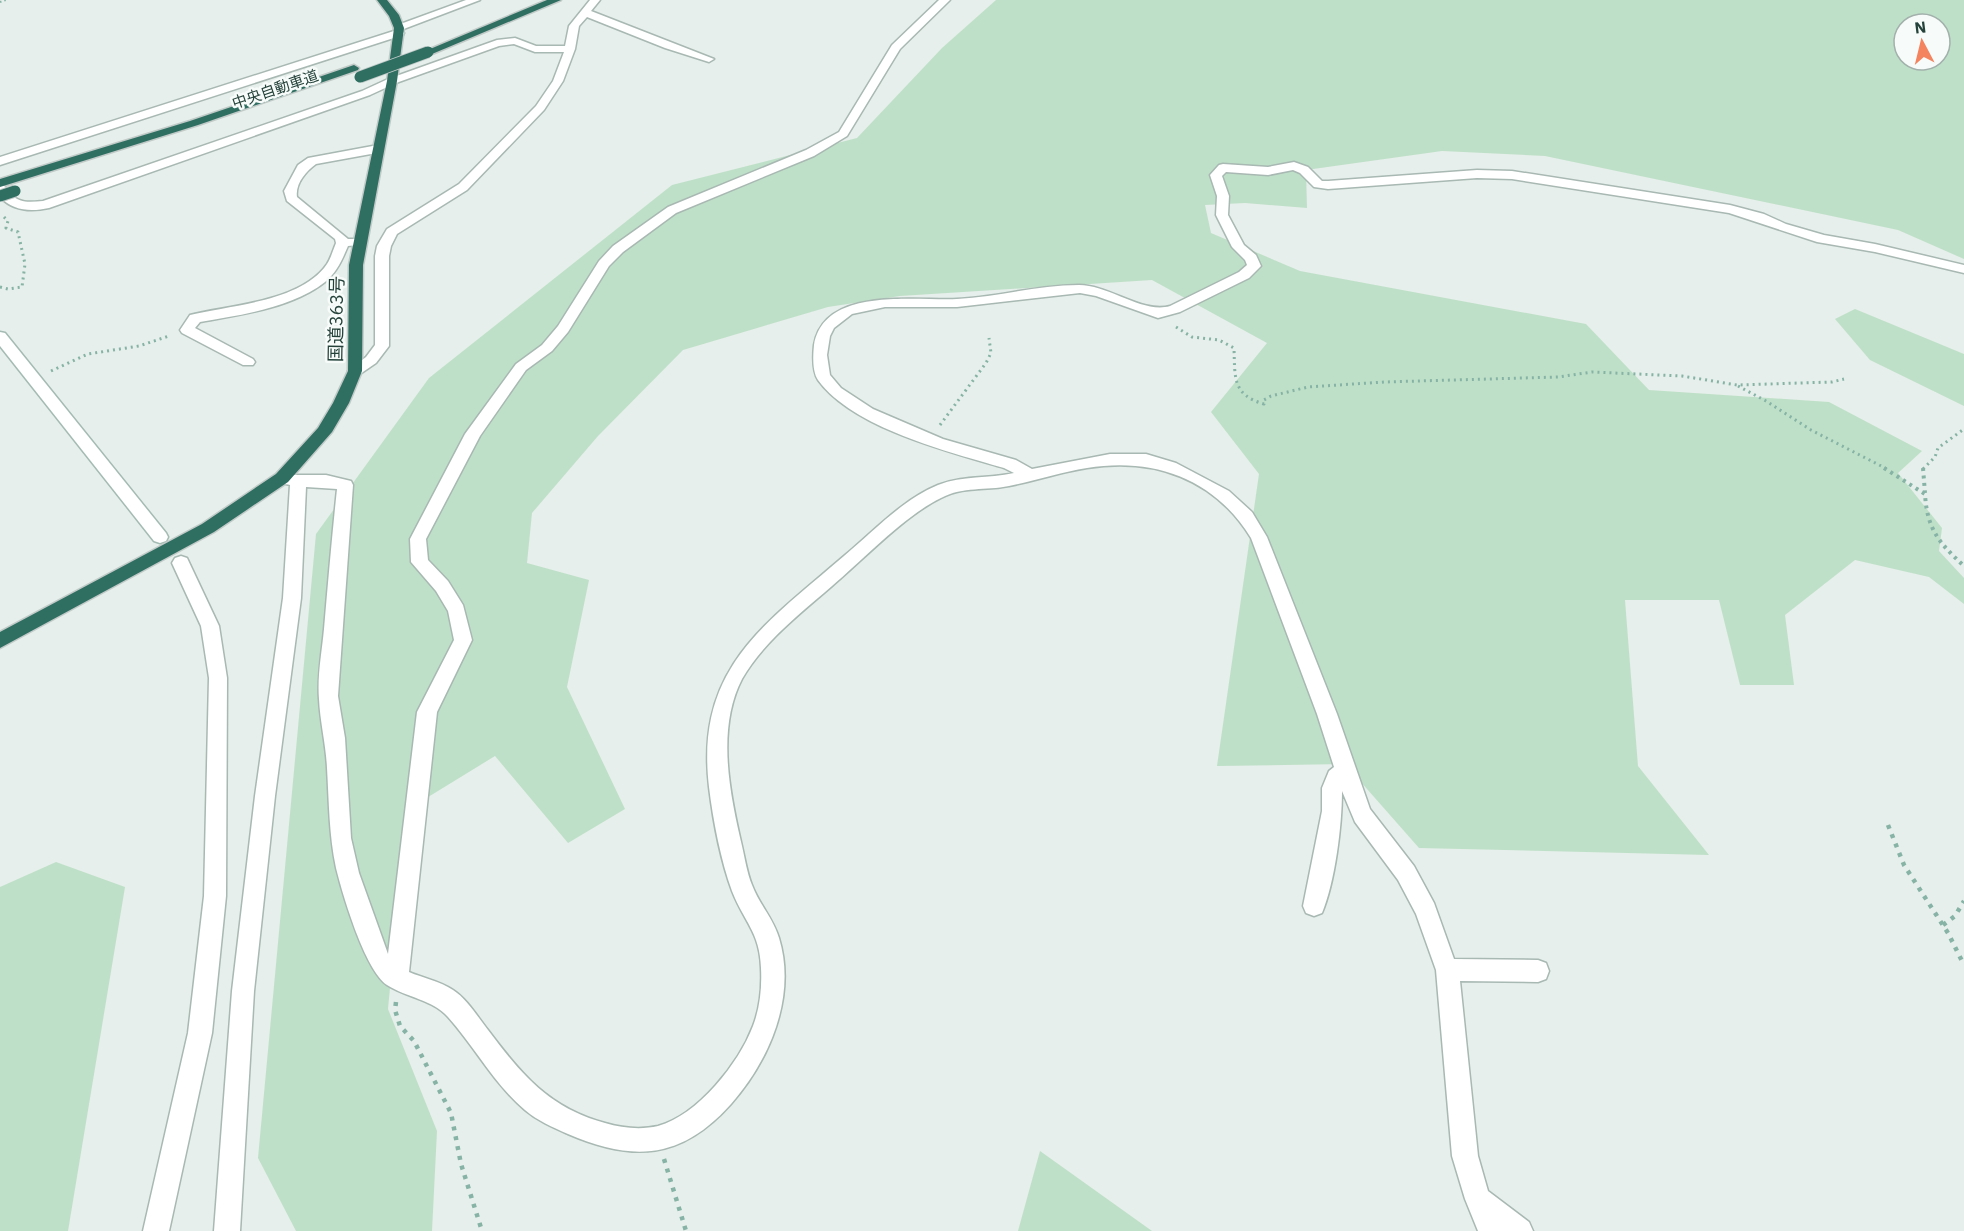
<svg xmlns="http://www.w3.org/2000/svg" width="1964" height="1231" font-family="'IBM Plex Sans','Noto Sans JP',sans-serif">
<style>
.green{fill:#bfe0c8;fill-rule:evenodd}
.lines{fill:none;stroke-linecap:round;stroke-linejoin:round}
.street-casing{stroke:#a8b8b2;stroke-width:3}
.secondary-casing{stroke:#a4bbb3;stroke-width:3}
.highway-casing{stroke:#c2cac8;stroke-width:3}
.path-far3{stroke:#86b3a5;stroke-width:2;stroke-dasharray:1.5 3;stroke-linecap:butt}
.path-far2{stroke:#86b3a5;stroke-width:3;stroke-dasharray:2 4;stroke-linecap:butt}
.path-far1{stroke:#86b3a5;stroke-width:4;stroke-dasharray:3 4.5;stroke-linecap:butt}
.path{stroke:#86b3a5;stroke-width:4.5;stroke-dasharray:4 6;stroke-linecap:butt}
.street{fill:#fff;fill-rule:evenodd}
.secondary{fill:#fff;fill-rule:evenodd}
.highway{fill:#2f6f62;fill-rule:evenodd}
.highway-bridge-casing{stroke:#c2cac8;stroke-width:13;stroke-linecap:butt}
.highway-bridge{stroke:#2f6f62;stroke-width:11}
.labels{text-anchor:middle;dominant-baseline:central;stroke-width:5;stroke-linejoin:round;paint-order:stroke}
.far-street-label{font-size:15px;fill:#24423a;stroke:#f7fbf9}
.street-label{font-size:18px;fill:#24423a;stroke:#f7fbf9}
</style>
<rect width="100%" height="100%" fill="#e6efeb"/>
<g class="green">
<path d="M 996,0 L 1964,0 L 1964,259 L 1898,230 L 1545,156 L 1442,151 L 1306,170 L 1307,208 L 1245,203 L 1205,205 L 1211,233 L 1300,271 L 1586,324 L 1649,390 L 1829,402 L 1922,451 L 1898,473 L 1942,528 L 1939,551 L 1964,578 L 1964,604 L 1929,577 L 1855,560 L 1785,615 L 1794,685 L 1740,685 L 1719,600 L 1625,600 L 1638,766 L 1709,855 L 1419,848 L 1345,764 L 1217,766 L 1259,474 L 1211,412 L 1267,343 L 1152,280 L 900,296 L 828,307 L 683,350 L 598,436 L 532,513 L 527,563 L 589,580 L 567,687 L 625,809 L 568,843 L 495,756 L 407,810 L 388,1009 L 437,1131 L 432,1231 L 296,1231 L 258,1158 L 316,534 L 429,378 L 672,185 L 857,138 L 942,48 ZM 1904,24 L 1940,24 L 1940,60 L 1904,60 Z"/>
<path d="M 1855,309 L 1964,354 L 1964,406 L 1870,360 L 1835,319 Z"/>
<path d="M 56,862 L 125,887 L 68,1231 L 0,1231 L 0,887 Z"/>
<path d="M 1040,1151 L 1152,1231 L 1018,1231 Z"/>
</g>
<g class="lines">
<g class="street-casing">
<g id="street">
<path d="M 466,0 L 480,0 L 401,30 L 404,33 L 403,35 L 0,165 L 0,157 L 397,30 L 394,28 L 395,26 Z"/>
<path d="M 590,0 L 600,0 L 591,11 L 714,59 L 709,62 L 665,48 L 587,17 L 579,26 L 575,49 L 563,81 L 544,110 L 467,190 L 397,234 L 391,246 L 389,256 L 389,346 L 376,363 L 360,374 L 350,374 L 348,371 L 366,357 L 375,345 L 375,256 L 377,246 L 387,229 L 459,184 L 536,106 L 553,81 L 564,52 L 535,52 L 514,44 L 499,46 L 396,83 L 370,95 L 49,208 C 31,212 13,211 0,197 L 0,184 C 6,186 7,189 11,194 C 20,204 31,202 43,201 L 362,91 L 388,79 L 497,40 L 515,38 L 536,46 L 565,46 L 569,26 Z"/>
<path d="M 939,0 L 950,0 L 900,49 L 847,136 L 814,156 L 676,213 L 623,252 L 609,266 L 568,332 L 552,351 L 526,370 L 480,436 L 426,539 L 428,560 L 448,581 L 463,605 L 472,640 L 437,712 L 409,972 C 423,978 440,981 453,990 C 467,999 477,1016 488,1030 C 521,1074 549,1108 605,1123 C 622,1128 641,1130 658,1126 C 698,1115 739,1063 753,1026 C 760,1008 762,987 761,968 C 760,932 744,922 732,891 C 721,861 713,820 709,787 C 695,668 764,625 844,556 C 874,531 902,500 938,485 C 963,475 988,479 1014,473 L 1004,468 C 949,452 853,428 818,380 C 812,371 813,355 814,345 C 824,286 915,301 957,299 C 998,297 1038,285 1079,285 C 1109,285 1143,314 1170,306 L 1239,272 L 1247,265 L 1245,260 L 1232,247 L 1216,215 L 1217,196 L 1210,175 L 1219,165 L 1223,164 L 1268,167 L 1294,162 L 1308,167 L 1322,181 L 1328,181 L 1477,170 L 1512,171 L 1730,205 L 1764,214 L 1786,224 L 1824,235 L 1875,244 L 1964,265 L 1964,273 L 1875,252 L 1817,242 L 1729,213 L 1512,179 L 1477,178 L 1328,189 L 1314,187 L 1300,173 L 1293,170 L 1268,175 L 1226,172 L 1222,176 L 1229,196 L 1228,215 L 1244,245 L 1256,255 L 1261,266 L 1249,278 L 1180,312 L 1158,318 L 1096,296 L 1080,293 L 957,307 L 885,307 L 852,314 L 834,328 L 830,336 L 827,355 L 830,375 L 841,388 L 873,409 L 943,439 L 1016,460 L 1032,469 L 1110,454 L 1146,454 L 1176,463 L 1229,491 L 1252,512 L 1267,537 L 1337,714 L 1370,809 L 1414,866 L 1434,903 L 1454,959 L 1538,960 L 1546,963 L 1549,971 L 1546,979 L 1538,982 L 1460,981 L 1478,1156 L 1488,1191 L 1529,1222 L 1533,1231 L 1478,1231 L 1465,1199 L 1452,1156 L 1436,970 L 1416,914 L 1398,880 L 1355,822 L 1342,791 C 1342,826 1335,882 1322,913 L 1314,916 L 1306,913 L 1303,906 L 1322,811 L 1322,788 L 1329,771 L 1334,767 L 1317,714 L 1251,538 C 1215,479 1154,457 1087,468 C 1061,472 1035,481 1009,486 C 985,491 964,486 941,498 C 904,516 864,559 832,586 C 801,613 763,642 742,679 C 716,729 730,795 742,846 C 745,859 747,873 752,885 C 759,904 773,918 779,938 C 797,997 769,1061 731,1104 C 681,1160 633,1162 568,1134 C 552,1127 538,1121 525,1110 C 494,1084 475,1047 448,1017 C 432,999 407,998 387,985 C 365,970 343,896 336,868 C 329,835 329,802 327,768 C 326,745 320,722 319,699 C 317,676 322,651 324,629 C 328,582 332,536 337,489 L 306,487 L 301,598 L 275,796 L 254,991 L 240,1231 L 214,1231 L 232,991 L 255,796 L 283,598 L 290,485 L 282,483 L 280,479 L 282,475 L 326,475 L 351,481 L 353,485 L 338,696 L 345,738 L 351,838 L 359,873 L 388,954 L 417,712 L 454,640 L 448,611 L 436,591 L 411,562 L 410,539 L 465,434 L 516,364 L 542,345 L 558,326 L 599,261 L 613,246 L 668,207 L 806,150 L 839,132 L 892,45 Z"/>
<path d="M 378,145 L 382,146 L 382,152 L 316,164 C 306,171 295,184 297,197 L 348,239 L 358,239 L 360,242 L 358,245 L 348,246 C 342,260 337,272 325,282 C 292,308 240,315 200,322 L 195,328 L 253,359 L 255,362 L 253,365 L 243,365 L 182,333 L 180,330 L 190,315 C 230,305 301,302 327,264 C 331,258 333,250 336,243 L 335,239 L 287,201 L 284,191 L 298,165 L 308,158 Z"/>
<path d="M 181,556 L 187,558 L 219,626 L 227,678 L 226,896 L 212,1033 L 169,1231 L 143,1231 L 188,1033 L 204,896 L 209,678 L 201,626 L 172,563 L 175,558 Z"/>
</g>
</g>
<g class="secondary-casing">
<path id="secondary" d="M 0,332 L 5,333 L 166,533 L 168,537 L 166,541 L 160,543 L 154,541 L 0,346 Z"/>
</g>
<g class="highway-casing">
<g id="highway">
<path d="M 377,0 L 387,0 L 399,15 L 404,28 L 397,81 L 363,265 L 362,371 L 349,403 L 332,432 L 288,482 L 214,532 L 0,648 L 0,632 L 202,524 L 276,474 L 318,428 L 333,403 L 348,371 L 349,265 L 387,81 L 394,28 L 389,16 Z"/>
<path d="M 547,0 L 561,0 L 432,54 L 423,52 Z"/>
<path d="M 354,65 L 359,68 L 358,70 L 198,125 L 0,187 L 0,179 L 190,121 Z"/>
</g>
</g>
<path class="path-far3" d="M 0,2 L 6,0"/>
<g class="path-far2">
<path d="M 0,287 L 8,289 L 22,287 L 25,264 L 18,232 L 6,228 L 8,221 L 4,217"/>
<path d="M 1176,327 L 1192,337 L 1219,340 L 1234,348 C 1235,377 1232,395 1264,404 L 1264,400 L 1271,396 L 1308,387 L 1384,382 L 1558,377 L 1592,372 L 1682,376 L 1737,385 L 1832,382 L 1844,379"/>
<path d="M 51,371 L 88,354 L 139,346 L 169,336"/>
<path d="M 1738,386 L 1766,401 L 1811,430 L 1887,469"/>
<path d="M 940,425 L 986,363 L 991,353 L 989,338"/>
<path d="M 1923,469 L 1935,457 L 1938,448 L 1964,429"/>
</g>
<g class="path-far1">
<path d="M 1884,468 L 1925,494 C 1927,529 1939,543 1964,566"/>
<path d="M 1923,468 L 1925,493"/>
</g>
<g class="path">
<path d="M 1888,825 L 1904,865 L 1948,933 L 1964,965"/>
<path d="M 1943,925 L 1955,916 L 1964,901"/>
<path d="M 396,1002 L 395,1010 L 400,1026 L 414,1041 L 451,1113 L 461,1164 L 482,1231"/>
<path d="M 664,1159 L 686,1231"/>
</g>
<use href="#street" class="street"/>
<use href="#secondary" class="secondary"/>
<use href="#highway" class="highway"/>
<g class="highway-bridge-casing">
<g id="highway-bridge">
<path d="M 360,77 L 428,52"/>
<path d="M 0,196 L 15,191"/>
</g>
</g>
<use href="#highway-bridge" class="highway-bridge"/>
</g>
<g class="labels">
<g class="far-street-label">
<text transform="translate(275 89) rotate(-19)">中央自動車道</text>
</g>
<g class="street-label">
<text transform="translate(336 319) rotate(-89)">国道363号</text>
</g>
</g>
<g transform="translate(1922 42) rotate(353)"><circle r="28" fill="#f7fbf9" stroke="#a3b1ad" stroke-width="1.5"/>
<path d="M0-4.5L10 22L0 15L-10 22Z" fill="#f4845f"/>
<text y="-9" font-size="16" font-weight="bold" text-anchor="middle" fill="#24423a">N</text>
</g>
</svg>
